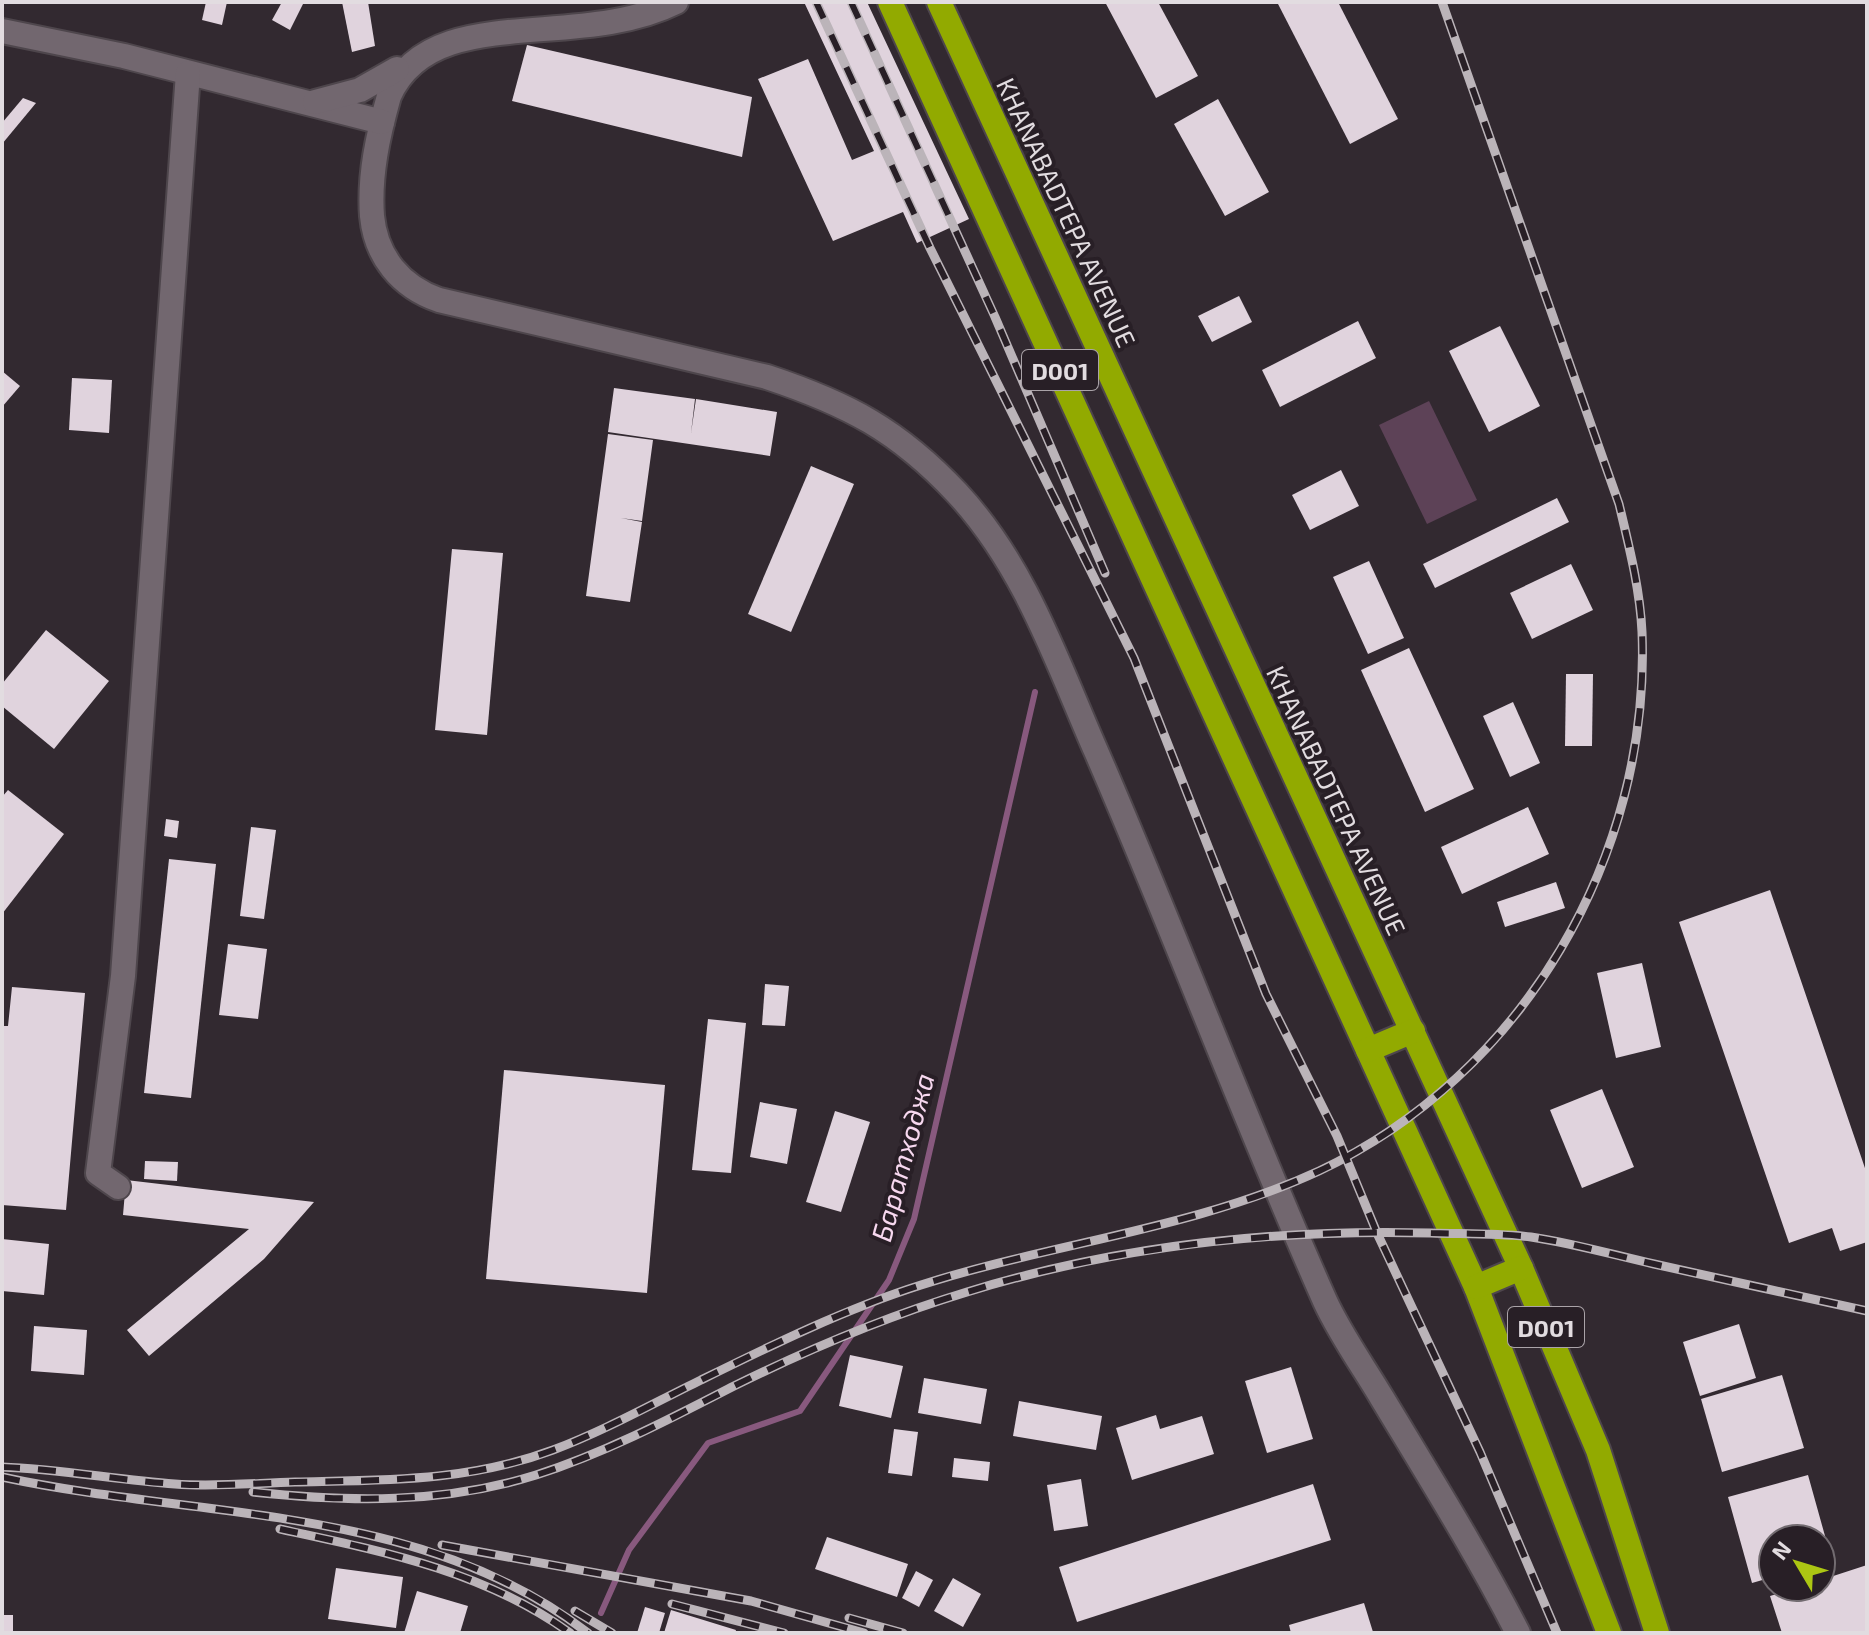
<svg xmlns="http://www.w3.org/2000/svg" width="1869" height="1635" font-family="'Exo 2',sans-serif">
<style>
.green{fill:#5d4257}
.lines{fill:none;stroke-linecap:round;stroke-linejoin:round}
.stream{stroke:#88597e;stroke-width:6}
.building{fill:#e0d3dd}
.minor-casing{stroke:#4e464c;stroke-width:28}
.highway-casing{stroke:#4e464c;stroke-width:28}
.minor{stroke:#72676f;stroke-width:24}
.highway{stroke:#92aa00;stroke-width:24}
.rail-casing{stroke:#bbb4b9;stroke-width:9}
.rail{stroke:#281f26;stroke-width:6;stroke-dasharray:18;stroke-linecap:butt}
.labels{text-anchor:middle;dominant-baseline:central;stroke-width:8;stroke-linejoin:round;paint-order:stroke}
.shield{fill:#281f26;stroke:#aaa3a8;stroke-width:2}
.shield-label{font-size:24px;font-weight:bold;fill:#e2dce0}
.street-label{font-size:26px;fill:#e2dce0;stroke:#281f26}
.water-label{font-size:28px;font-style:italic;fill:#f7d8ef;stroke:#281f26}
</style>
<rect width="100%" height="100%" fill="#322930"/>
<path class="green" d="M 1429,401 L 1477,500 L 1427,524 L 1379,425 Z"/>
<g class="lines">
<path class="stream" d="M 601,1613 L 629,1550 L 708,1443 L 800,1411 L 889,1280 L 914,1219 L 1035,692"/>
</g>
<g class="building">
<path d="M 206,2 L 227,2 L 222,25 L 202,20 Z"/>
<path d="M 282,2 L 304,2 L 290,30 L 272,20 Z"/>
<path d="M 342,2 L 368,2 L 375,46 L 352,52 Z"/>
<path d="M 804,2 L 867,2 L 969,219 L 917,243 L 903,212 L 833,241 L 758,79 L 808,59 L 852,160 L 874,151 Z"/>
<path d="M 1105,2 L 1158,2 L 1198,76 L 1156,98 Z"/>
<path d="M 1277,2 L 1338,2 L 1398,119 L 1350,144 Z"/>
<path d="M 527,45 L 752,97 L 742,157 L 512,101 Z"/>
<path d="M 23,98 L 36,103 L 2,144 L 2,123 Z"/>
<path d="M 1218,99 L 1269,192 L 1225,216 L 1174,124 Z"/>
<path d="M 1239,296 L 1252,322 L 1212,342 L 1198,316 Z"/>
<path d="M 1358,321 L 1376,358 L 1280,407 L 1262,370 Z"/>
<path d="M 1500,326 L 1540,406 L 1489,432 L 1449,351 Z"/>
<path d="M 2,371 L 20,386 L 2,407 Z"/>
<path d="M 72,378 L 112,380 L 109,433 L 69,430 Z"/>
<path d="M 614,388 L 695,399 L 691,433 L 696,399 L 777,412 L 770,456 L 608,432 Z"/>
<path d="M 608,434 L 653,440 L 642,521 L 621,518 L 642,522 L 630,602 L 586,596 Z"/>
<path d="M 811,466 L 854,484 L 791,632 L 748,614 Z"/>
<path d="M 1341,470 L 1359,506 L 1310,530 L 1292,495 Z"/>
<path d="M 1557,498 L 1569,522 L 1435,588 L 1423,564 Z"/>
<path d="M 452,549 L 503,553 L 487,735 L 435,730 Z"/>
<path d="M 1369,561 L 1404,638 L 1368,654 L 1333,577 Z"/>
<path d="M 1571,564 L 1593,610 L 1532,639 L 1510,593 Z"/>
<path d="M 46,630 L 109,681 L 54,749 L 2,706 L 2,684 Z"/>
<path d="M 1409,648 L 1474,789 L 1425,812 L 1361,670 Z"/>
<path d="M 1566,674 L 1593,674 L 1592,746 L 1565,746 Z"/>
<path d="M 1513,702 L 1540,763 L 1510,777 L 1483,716 Z"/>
<path d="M 8,790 L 64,834 L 2,914 L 2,797 Z"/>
<path d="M 1528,807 L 1549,854 L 1462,894 L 1441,847 Z"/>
<path d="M 166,819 L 179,821 L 177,838 L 164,836 Z"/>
<path d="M 251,827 L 276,830 L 264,919 L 240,916 Z"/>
<path d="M 169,859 L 216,864 L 191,1098 L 144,1093 Z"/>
<path d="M 1556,882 L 1565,908 L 1505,927 L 1497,902 Z"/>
<path d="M 1770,890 L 1867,1174 L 1867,1242 L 1840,1251 L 1832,1228 L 1789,1243 L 1679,922 Z"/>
<path d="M 228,944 L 267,949 L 258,1019 L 219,1015 Z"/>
<path d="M 1642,963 L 1661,1047 L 1616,1058 L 1597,973 Z"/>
<path d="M 765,984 L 789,986 L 785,1026 L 762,1025 Z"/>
<path d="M 12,987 L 85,993 L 66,1210 L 2,1205 L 2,1026 L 8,1026 Z"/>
<path d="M 708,1019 L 746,1023 L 731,1173 L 692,1170 Z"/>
<path d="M 504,1070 L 665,1085 L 647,1293 L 486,1279 Z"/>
<path d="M 1602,1089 L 1634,1167 L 1582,1188 L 1550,1110 Z"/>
<path d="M 760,1102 L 797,1109 L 787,1164 L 750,1157 Z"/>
<path d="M 835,1111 L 870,1122 L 841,1212 L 806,1202 Z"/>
<path d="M 145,1161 L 178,1162 L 177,1181 L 144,1179 Z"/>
<path d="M 126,1180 L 314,1202 L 264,1259 L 149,1356 L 127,1330 L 249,1229 L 123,1215 Z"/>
<path d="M 2,1239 L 49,1244 L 44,1295 L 2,1291 Z"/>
<path d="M 1739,1324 L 1756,1378 L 1700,1396 L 1683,1342 Z"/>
<path d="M 34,1326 L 87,1330 L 84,1375 L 31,1371 Z"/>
<path d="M 850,1355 L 903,1366 L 891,1418 L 839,1406 Z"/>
<path d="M 1291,1367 L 1313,1439 L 1267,1453 L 1245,1381 Z"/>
<path d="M 1782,1375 L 1804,1448 L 1722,1472 L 1701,1399 Z"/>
<path d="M 924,1378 L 987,1389 L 981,1424 L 918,1413 Z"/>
<path d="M 1019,1401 L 1102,1416 L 1096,1450 L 1013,1436 Z"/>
<path d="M 1156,1415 L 1160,1429 L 1202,1416 L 1214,1454 L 1132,1480 L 1116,1428 Z"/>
<path d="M 894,1429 L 918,1432 L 912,1476 L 888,1473 Z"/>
<path d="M 954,1458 L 990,1462 L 988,1481 L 952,1477 Z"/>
<path d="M 1808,1475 L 1832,1561 L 1821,1564 L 1821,1539 L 1773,1539 L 1773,1577 L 1752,1583 L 1728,1497 Z"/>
<path d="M 1081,1479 L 1088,1526 L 1054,1531 L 1047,1485 Z"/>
<path d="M 1313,1484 L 1331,1540 L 1077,1622 L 1059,1567 Z"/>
<path d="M 827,1537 L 908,1564 L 897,1597 L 815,1569 Z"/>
<path d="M 1867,1565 L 1867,1633 L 1782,1633 L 1770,1596 L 1800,1587 L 1821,1587 L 1821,1580 Z"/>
<path d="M 336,1568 L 403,1577 L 396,1628 L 328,1619 Z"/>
<path d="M 916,1571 L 933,1580 L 919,1607 L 902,1598 Z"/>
<path d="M 953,1578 L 981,1594 L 963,1627 L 934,1611 Z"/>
<path d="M 417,1591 L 468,1606 L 460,1633 L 404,1633 Z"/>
<path d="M 1364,1603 L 1373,1632 L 1291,1633 L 1289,1625 Z"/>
<path d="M 645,1607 L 665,1613 L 659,1633 L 637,1633 Z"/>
<path d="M 671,1610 L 736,1630 L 735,1633 L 664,1633 Z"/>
<rect x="2" y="1615" width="11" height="18"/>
</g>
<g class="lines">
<g class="minor-casing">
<g id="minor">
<path d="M 676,2 C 576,52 432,0 389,96 C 378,135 369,175 372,216 C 376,257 401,287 439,300 L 767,377 C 848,404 898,430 957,493 C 1025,566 1057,662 1096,751 C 1175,933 1244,1119 1325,1301 C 1340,1334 1363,1366 1382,1398 C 1429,1476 1477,1553 1518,1633"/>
<path d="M 2,31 L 124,56 L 382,122"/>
<path d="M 315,102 L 360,90 L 397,69"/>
<path d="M 118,1187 L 98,1173 L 123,976 L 188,73"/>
</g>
</g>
<g class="highway-casing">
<g id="highway">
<path d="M 890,2 L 1476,1287 L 1609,1633"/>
<path d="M 939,2 L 1521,1268 L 1598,1450 L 1657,1633"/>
<path d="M 1368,1050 L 1413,1031"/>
<path d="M 1476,1287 L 1521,1268"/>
</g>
</g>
<use href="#minor" class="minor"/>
<use href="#highway" class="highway"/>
<g class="rail-casing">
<g id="rail">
<path d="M 816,2 L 930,248 L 1134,658 L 1266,994 L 1337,1136 L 1377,1233 L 1480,1452 L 1557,1633"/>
<path d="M 851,2 L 995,317 L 1105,573"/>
<path d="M 2,1467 C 60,1469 117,1480 175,1484 C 215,1487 256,1483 295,1482 C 385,1480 467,1482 553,1450 C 604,1431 652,1404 701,1380 C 772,1345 845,1309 921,1285 C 1052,1243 1194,1229 1319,1171 C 1523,1075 1651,856 1642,632 C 1640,589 1629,546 1619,504 L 1442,2"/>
<path d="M 2,1477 C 201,1520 419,1503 588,1633"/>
<path d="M 253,1492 C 349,1502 443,1504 536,1475 C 605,1453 670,1419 734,1386 C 809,1349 888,1316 967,1292 C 1116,1246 1276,1229 1431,1233 C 1464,1234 1499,1233 1531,1237 C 1572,1243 1614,1255 1654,1264 C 1725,1280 1796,1295 1867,1311"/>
<path d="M 280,1529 C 382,1551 484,1571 570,1633"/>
<path d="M 442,1545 L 751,1601 L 864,1633"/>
<path d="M 672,1604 L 784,1633"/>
<path d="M 575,1611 L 612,1633"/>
<path d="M 849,1618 L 903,1633"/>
</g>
</g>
<use href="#rail" class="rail"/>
</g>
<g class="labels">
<g class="shield">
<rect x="1022" y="350" width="76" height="40" rx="6"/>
<rect x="1508" y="1307" width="76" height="40" rx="6"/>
</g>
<g class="shield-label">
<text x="1060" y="370">D001</text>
<text x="1546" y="1327">D001</text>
</g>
<g class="street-label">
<text transform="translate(1067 212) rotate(65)">KHANABADTEPA AVENUE</text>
<text transform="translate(1337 800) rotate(65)">KHANABADTEPA AVENUE</text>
</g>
<g class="water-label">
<text transform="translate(902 1157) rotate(-75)">Баратходжа</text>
</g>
</g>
<rect width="1869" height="1635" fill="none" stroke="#e2dce0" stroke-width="8"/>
<g transform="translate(1797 1563) rotate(308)"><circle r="38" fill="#281f26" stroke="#726b70" stroke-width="2"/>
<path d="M0-6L14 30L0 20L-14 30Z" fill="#acc613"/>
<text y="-12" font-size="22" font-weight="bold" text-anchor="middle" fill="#e2dce0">N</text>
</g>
</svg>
